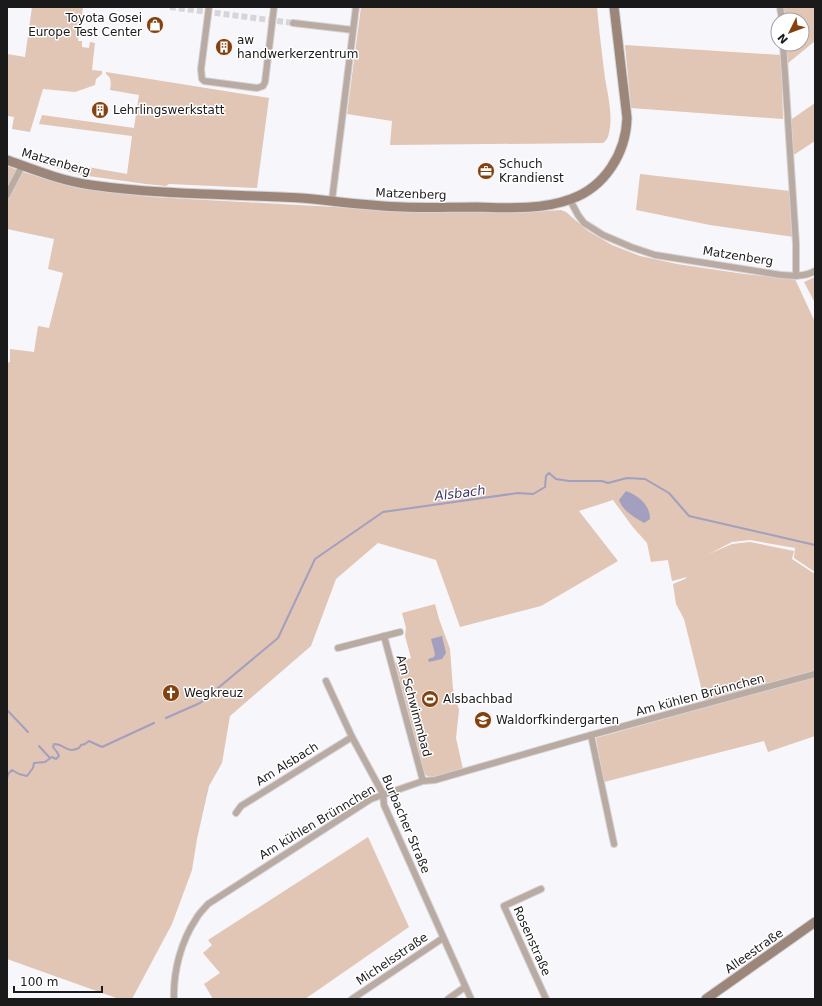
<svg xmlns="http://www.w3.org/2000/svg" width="822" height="1006" font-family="'DejaVu Sans',sans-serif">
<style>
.green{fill:#e1c5b5}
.water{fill:#a29fbf}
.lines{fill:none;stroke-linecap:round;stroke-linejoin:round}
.stream{stroke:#a29fbf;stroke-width:2}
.street-tunnel{stroke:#d6d5d9;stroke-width:6;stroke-dasharray:6 3;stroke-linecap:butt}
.street-casing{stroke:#d4d3d7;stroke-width:8}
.secondary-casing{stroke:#d4d3d7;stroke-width:11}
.street{stroke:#b9aba2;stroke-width:6}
.secondary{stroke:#9b8679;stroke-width:9}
.labels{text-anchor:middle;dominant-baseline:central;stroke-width:3;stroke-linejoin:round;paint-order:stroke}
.poi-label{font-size:12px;fill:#1a1a1b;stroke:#fff;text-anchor:start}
.street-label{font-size:12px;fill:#1a1a1b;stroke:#fff}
.water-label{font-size:13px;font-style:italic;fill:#3f3765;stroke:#fff}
</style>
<rect width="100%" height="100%" fill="#f7f6fb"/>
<g class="green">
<path d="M 32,7 L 83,7 L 78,41 L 82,41 L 82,47 L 89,48 L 90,42 L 95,43 L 92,70 L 102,71 L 102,74 L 96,79 L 95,85 L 75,92 L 43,89 L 30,132 L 12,129 L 14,117 L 7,116 L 7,54 L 25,57 Z"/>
<path d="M 361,7 L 597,7 C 599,31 602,54 605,78 C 608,95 613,116 609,133 C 608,138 606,141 603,143 L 390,145 L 392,121 L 347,114 Z"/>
<path d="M 783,7 L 815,7 L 815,41 L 787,64 L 786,44 L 802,44 L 802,20 L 784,20 Z"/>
<path d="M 625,45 L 781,55 L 783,119 L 631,108 Z"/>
<path d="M 106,72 L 269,98 L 257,188 L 169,184 L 166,186 L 146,184 L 81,175 L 36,162 L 37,158 L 127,174 L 132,136 L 39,124 L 42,115 L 134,128 L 139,95 L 110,90 C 111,84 112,78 106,74 Z"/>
<path d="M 815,103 L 815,141 L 792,156 L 789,121 Z"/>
<path d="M 7,166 L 26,173 L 75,187 L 109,192 L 152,197 L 406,211 L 497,211 L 516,213 L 561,210 L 566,212 L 588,231 L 612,245 L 640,256 L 677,264 L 744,274 L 795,279 L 815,322 L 815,572 L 794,558 L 795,548 L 750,540 L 732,542 L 709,554 L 732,544 L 750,542 L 794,551 L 792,559 L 815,574 L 815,671 L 705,703 L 684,619 L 676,604 L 673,584 L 685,579 L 687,577 L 672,581 L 668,560 L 651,562 L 647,543 L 632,526 L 613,500 L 579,511 L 618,561 L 541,606 L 460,627 L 436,560 L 378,543 L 336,579 L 311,646 L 230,716 L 222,763 L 209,786 L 197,839 L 192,870 L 172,924 L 132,999 L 119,999 L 7,959 L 7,363 L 10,362 L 10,349 L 34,352 L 38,326 L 49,328 L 63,273 L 48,269 L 54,239 L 7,229 Z"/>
<path d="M 640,174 L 790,191 L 794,237 L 710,225 L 636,210 Z"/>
<path d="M 815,277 L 815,303 L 804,282 Z"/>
<path d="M 435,604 L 439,619 L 450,649 L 453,689 L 459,710 L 456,738 L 463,769 C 451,773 435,782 424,774 L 395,663 L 411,658 L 405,636 L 406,628 L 402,613 Z"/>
<path d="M 815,677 L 815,736 L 768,752 L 764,741 L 604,782 L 596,738 Z"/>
<path d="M 368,837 L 409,927 L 305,999 L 213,999 L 204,984 L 220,973 L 203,953 L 212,945 L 208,940 Z"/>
</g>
<g class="water">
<path d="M 626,491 C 639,496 650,505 650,519 L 644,523 C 634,517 623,511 619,500 Z"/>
<path d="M 442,636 L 446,653 L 442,659 L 429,662 L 428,659 L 434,657 L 435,654 L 431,639 Z"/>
</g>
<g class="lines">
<g class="stream">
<path d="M 7,710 L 28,732"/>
<path d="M 166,718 L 200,703 L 278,638 L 315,559 L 383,512 L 518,493 L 533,494 L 545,487 L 546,476 L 549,473 L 556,479 L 569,481 L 602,481 L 608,483 L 627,478 L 645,479 L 669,493 L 689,516 L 815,545"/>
<path d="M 39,746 L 50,758"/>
<path d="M 7,779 L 8,774 L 12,770 L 19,774 L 27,776 L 33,768 L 34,763 L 45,762 L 52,757 L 56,759 L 59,756 L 57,752 L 53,747 L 54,744 C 65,744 67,754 79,748 L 81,745 L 85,744 L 89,741 L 102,747 L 154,723"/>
</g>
<path class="street-tunnel" d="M 170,7 L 293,23"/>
<g class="street-casing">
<g id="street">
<path d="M 209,7 L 201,69 L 202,79 L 204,81 L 257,88 L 263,86 L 265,82 L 274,7"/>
<path d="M 780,7 L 782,20"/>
<path d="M 293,23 L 353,30"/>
<path d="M 783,44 L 796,244 L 796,276"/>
<path d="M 7,195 L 22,166"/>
<path d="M 332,200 L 356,7"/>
<path d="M 570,200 L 578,215 L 584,223 L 603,235 L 631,247 L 655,255 L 781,275 C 793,276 804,277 815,271"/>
<path d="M 384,636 L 423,781"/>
<path d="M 338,648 L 400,632"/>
<path d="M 326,681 L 352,737 L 383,794 L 384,805 L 471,999"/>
<path d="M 591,735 L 614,844"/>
<path d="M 236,813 L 241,806 L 352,737"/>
<path d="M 541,889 L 504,906 L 546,999"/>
<path d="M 174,999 C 173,972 181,941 196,919 C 199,913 204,909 208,904 L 371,799 L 423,781 L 435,780 L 584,737 L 815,674"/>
<path d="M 352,999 L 443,938"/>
<path d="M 448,999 L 465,987"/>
</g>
</g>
<g class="secondary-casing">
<g id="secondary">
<path d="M 7,160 C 35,170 62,181 91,185 C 161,195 231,194 301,198 C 335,201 369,206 403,207 C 427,208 452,207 477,207 C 508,208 542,210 571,199 C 605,187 626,153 627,118 L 614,7"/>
<path d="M 706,999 L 815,922"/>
</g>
</g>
<use href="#street" class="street"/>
<use href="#secondary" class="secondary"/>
</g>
<defs>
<g id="shop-disc" transform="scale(0.9)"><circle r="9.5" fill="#83410f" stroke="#fff"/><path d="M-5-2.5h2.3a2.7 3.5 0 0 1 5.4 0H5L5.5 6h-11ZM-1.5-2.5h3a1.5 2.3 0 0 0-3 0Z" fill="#fff"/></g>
<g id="building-disc" transform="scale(0.9)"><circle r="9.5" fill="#83410f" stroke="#fff"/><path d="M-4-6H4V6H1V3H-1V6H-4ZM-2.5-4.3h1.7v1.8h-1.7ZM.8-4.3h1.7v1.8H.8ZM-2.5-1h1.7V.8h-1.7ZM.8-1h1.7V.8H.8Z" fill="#fff"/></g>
<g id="office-disc" transform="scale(0.9)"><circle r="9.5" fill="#83410f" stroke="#fff"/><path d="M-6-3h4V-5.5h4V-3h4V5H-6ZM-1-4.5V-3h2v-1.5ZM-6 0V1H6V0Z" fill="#fff"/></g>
<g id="church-disc" transform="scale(0.9)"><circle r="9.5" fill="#83410f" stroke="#fff"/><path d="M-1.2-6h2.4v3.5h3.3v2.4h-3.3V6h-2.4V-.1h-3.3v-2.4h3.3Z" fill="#fff"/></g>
<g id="stadium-disc" transform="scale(0.9)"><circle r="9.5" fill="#83410f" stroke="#fff"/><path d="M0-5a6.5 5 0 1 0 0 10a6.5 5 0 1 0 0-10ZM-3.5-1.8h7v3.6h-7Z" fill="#fff"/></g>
<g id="school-disc" transform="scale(0.9)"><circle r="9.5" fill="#83410f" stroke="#fff"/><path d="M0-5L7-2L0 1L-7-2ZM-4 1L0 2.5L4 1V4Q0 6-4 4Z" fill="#fff"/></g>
</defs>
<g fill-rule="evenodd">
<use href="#shop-disc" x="155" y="25"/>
<use href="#building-disc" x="224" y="47"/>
<use href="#building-disc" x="100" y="110"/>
<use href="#office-disc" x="486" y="171"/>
<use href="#church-disc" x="171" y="693"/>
<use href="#stadium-disc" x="430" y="699"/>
<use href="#school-disc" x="483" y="720"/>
</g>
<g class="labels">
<g class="poi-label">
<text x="142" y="18" text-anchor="end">Toyota Gosei<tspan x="142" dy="14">Europe Test Center</tspan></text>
<text x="237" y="40">aw<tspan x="237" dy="14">handwerkerzentrum</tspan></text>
<text x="113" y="110">Lehrlingswerkstatt</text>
<text x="499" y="164">Schuch<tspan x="499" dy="14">Krandienst</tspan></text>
<text x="184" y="693">Wegkreuz</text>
<text x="443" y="699">Alsbachbad</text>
<text x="496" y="720">Waldorfkindergarten</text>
</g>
<g class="street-label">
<text transform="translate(56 162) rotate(16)">Matzenberg</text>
<text transform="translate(411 194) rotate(2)">Matzenberg</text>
<text transform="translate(738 256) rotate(9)">Matzenberg</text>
<text transform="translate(700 695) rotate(-15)">Am kühlen Brünnchen</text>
<text transform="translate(414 706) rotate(75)">Am Schwimmbad</text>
<text transform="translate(287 764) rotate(-32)">Am Alsbach</text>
<text transform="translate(317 822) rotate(-31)">Am kühlen Brünnchen</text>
<text transform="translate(406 824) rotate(67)">Burbacher Straße</text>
<text transform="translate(532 941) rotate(66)">Rosenstraße</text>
<text transform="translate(754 951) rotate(-35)">Alleestraße</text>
<text transform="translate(392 959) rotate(-34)">Michelsstraße</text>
</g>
<g class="water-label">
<text transform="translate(460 493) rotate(-7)">Alsbach</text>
</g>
</g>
<rect width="822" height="1006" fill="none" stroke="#1a1a1b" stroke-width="16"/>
<g transform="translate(790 32) rotate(228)"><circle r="19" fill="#ffffff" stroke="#a3a3a4"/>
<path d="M0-3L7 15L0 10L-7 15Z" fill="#83410f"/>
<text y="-6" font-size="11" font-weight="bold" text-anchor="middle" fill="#1a1a1b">N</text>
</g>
<path d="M14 986v6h88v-6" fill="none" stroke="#1a1a1b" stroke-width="2"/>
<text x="20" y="986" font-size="12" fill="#1a1a1b" stroke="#ffffff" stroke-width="3" paint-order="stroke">100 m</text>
</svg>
